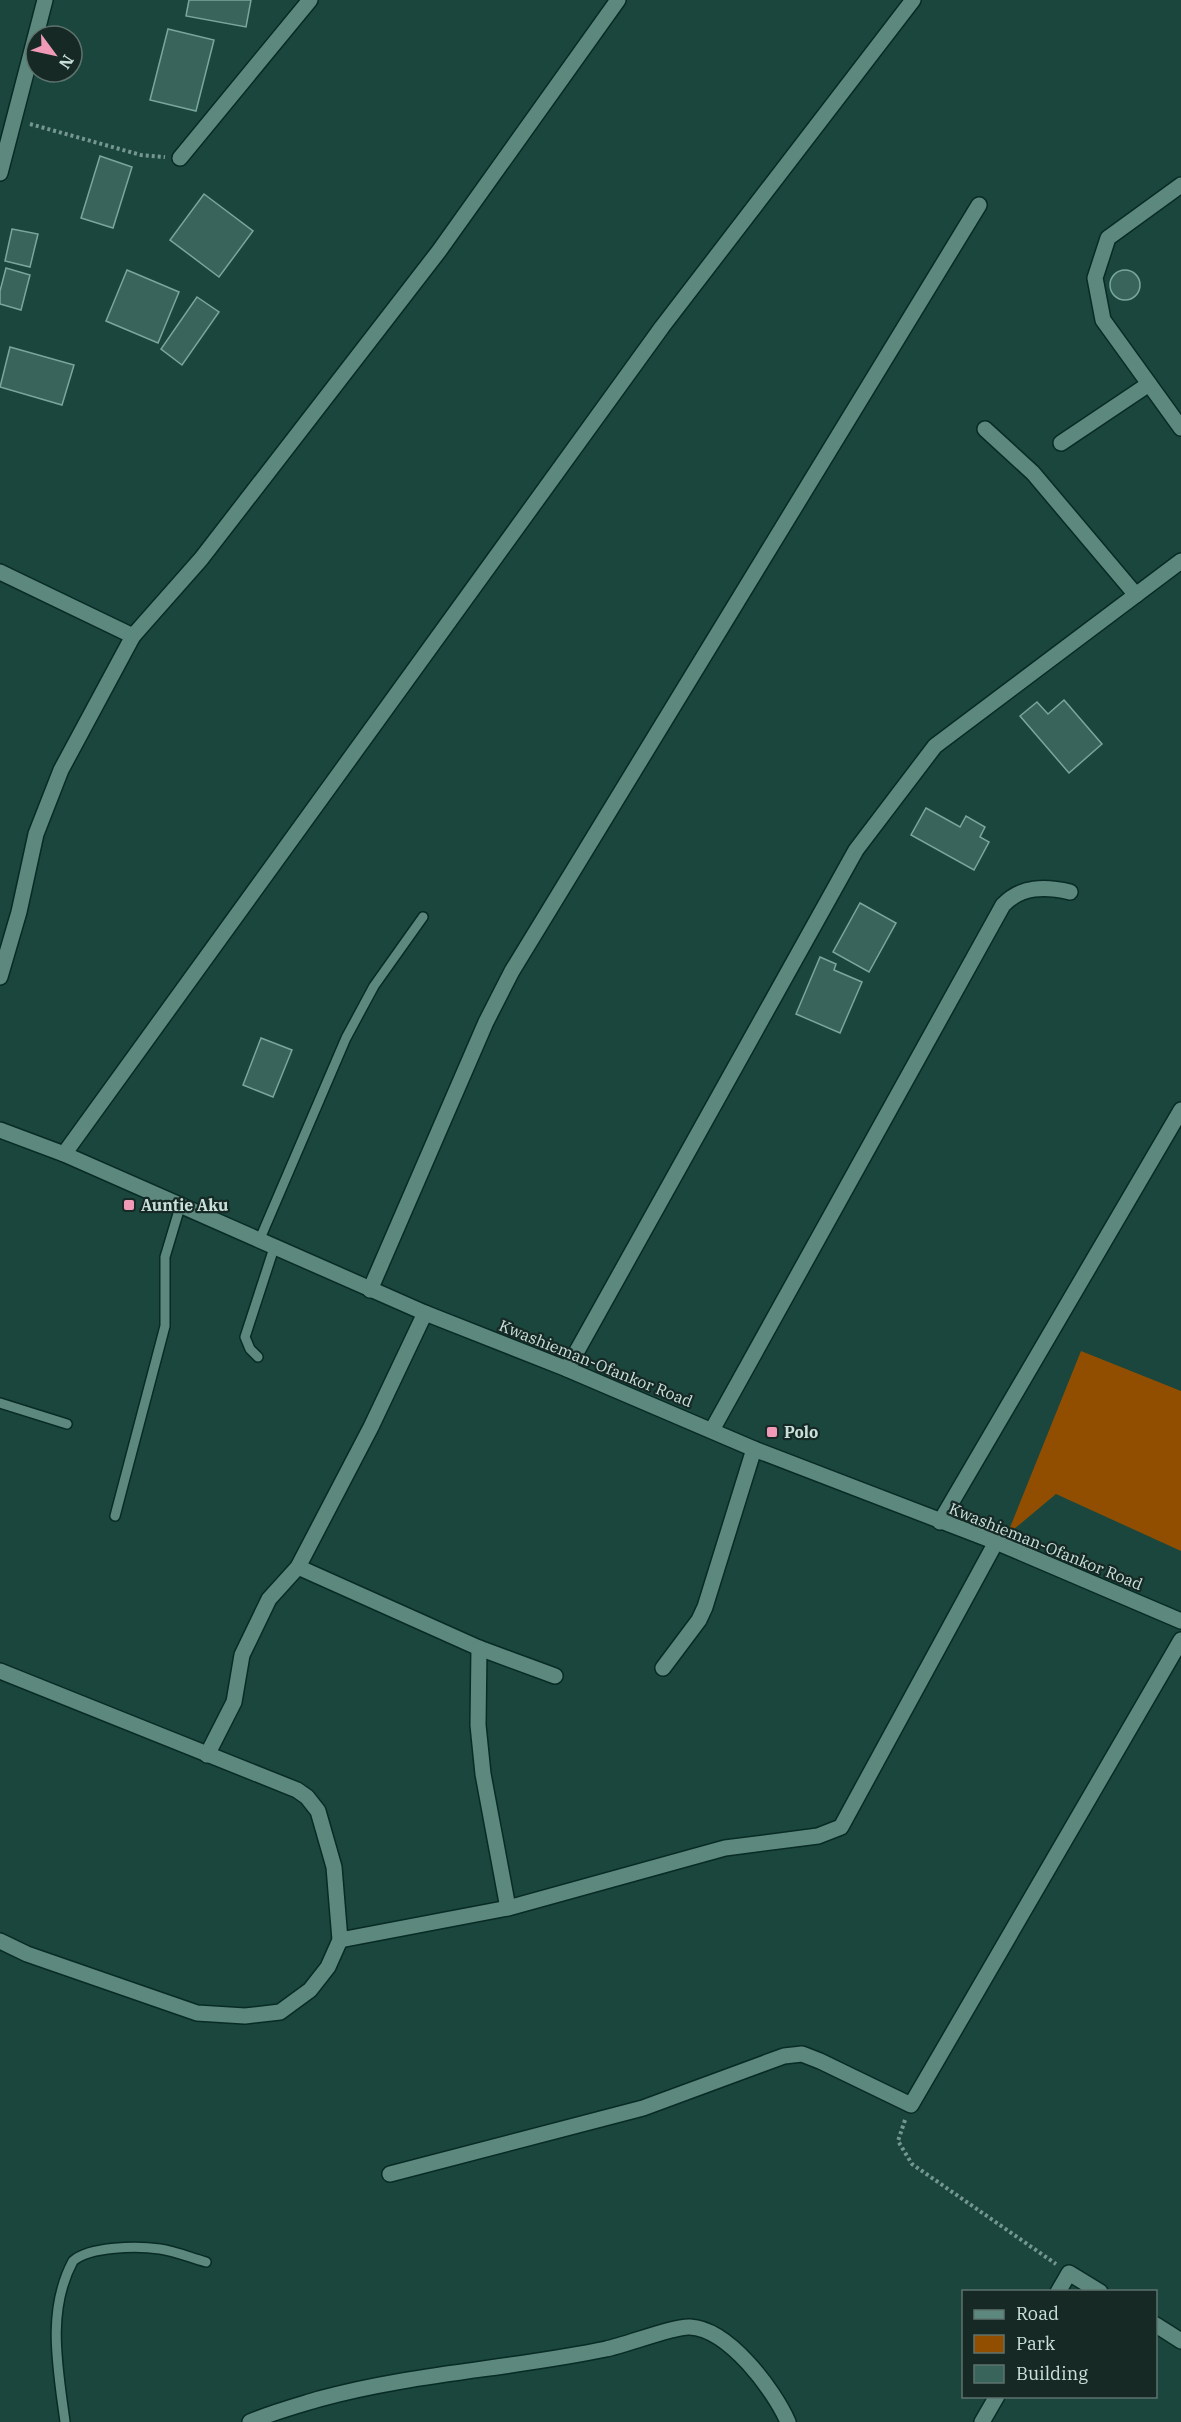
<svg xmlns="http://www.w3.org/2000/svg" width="1181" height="2422" font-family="'IBM Plex Serif',serif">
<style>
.green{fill:#924e00}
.building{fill:#39645b;stroke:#7aa79c;stroke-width:1.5}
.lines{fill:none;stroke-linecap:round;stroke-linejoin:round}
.lane-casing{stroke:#082b25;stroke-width:12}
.street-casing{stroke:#082b25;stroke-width:18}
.secondary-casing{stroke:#082b25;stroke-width:18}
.path{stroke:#769790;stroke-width:4;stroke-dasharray:3 3;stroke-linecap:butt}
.lane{stroke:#5c887e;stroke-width:9}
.street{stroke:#5c887e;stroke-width:15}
.secondary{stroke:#5c887e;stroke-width:15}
.poi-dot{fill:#f09ab7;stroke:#162925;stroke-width:2}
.labels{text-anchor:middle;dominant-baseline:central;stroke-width:4.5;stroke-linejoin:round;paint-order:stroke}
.poi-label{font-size:16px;font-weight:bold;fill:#cae1db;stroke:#162925;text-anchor:start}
.street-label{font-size:16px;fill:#cae1db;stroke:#162925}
</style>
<rect width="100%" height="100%" fill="#1a463e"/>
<path class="green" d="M 1081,1351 L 1181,1391 L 1181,1551 L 1056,1494 L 1007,1535 Z"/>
<g class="building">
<path d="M 189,0 L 251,0 L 246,27 L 186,16 Z"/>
<path d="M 168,29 L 214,40 L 196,111 L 150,100 Z"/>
<path d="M 100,156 L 132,167 L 113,228 L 81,218 Z"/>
<path d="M 204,194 L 253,231 L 219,277 L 170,240 Z"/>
<path d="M 12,229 L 38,234 L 30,267 L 5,261 Z"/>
<path d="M 6,268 L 30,275 L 21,310 L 0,304 L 0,291 Z"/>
<circle cx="1125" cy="285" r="15"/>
<path d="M 127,270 L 179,292 L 158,343 L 106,321 Z"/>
<path d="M 197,297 L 219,312 L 182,365 L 161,349 Z"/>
<path d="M 10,347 L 74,365 L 62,405 L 0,387 Z"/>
<path d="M 1064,700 L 1102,744 L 1069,773 L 1020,716 L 1037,702 L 1048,714 Z"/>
<path d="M 926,808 L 960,827 L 966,816 L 985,827 L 980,837 L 989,842 L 974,870 L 911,835 Z"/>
<path d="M 860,903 L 896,923 L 869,972 L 833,952 Z"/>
<path d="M 820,957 L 836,964 L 834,970 L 862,982 L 840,1033 L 796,1014 Z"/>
<path d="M 261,1038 L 292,1050 L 273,1097 L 243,1085 Z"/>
</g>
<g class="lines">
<g class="lane-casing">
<g id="lane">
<path d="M 259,1241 L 346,1038 L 374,986 L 423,917"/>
<path d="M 258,1357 L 250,1349 L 245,1337 L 274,1248"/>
<path d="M 0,1403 L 67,1424"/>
<path d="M 115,1516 L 165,1326 L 165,1257 L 180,1207"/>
<path d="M 65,2422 C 58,2368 46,2311 73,2261 C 90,2246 138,2246 160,2249 C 175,2251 191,2258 206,2262"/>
</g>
</g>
<g class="street-casing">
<g id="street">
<path d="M 180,158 L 310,0"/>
<path d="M 0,173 L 45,0"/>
<path d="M 1181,185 L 1108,238 L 1095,278 L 1103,320 L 1181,428"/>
<path d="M 985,429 L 1033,473 L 1136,595"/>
<path d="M 1061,443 L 1149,384"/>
<path d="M 0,572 L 133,636"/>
<path d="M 0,977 L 19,912 L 36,834 L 61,770 L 133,636 L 201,559 L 439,251 L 618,0"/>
<path d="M 64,1154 L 662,327 L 913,0"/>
<path d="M 370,1290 L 486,1022 L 512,971 L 979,205"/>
<path d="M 567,1369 L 856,850 L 935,746 L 1181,561"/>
<path d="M 712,1430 L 1003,905 C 1021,886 1045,886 1070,892"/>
<path d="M 940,1522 L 1181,1110"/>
<path d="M 298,1567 L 479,1648 L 555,1676"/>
<path d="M 479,1648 L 478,1725 L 483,1774 L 508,1908"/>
<path d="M 663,1668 L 699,1620 L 705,1607 L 754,1449"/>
<path d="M 0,1671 L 297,1790 L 307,1797 L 318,1811 L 334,1867 L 340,1940 L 328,1967 L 310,1990 L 280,2012 L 245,2016 L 197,2013 L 27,1954 L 0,1941"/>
<path d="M 207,1755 L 234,1702 L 242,1655 L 269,1599 L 298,1567 L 371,1427 L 425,1313"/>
<path d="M 340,1940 L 508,1908 L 725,1848 L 818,1836 L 841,1827 L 996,1542"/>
<path d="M 390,2174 L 643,2108 L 784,2056 L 802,2054 L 820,2061 L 911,2105 L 1181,1640"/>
<path d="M 1058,2292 L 1069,2273 L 1100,2292"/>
<path d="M 1156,2325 L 1181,2341"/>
<path d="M 250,2422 C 273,2412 296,2406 319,2399 C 413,2373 511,2369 606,2349 C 626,2345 674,2326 690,2327 C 729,2329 774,2390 788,2422"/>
<path d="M 982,2422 L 997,2396"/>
</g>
</g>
<g class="secondary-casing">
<path id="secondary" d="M 0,1130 L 64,1154 L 425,1313 L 567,1369 L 754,1449 L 996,1542 L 1181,1621"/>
</g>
<g class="path">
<path d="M 30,124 L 141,155 L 165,157"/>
<path d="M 905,2120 L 898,2141 L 912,2164 L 1056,2264"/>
</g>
<use href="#lane" class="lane"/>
<use href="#street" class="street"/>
<use href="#secondary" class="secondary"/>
</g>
<g class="poi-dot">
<rect x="123" y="1199" width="12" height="12" rx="3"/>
<rect x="766" y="1426" width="12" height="12" rx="3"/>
</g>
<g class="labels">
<g class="poi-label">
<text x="141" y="1205">Auntie Aku</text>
<text x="784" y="1432">Polo</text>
</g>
<g class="street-label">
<text transform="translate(596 1363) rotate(22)">Kwashieman-Ofankor Road</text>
<text transform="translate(1046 1546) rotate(22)">Kwashieman-Ofankor Road</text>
</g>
</g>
<rect x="962" y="2290" width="195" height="108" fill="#162925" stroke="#5e736e" stroke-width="1.5"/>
<rect x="974" y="2310" width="30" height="9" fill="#5c887e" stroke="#5e736e" stroke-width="1.5"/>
<text x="1016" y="2320" font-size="18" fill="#cae1db">Road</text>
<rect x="974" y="2335" width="30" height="18" fill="#924e00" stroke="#5e736e" stroke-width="1.5"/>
<text x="1016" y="2350" font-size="18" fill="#cae1db">Park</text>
<rect x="974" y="2365" width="30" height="18" fill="#39645b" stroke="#5e736e" stroke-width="1.5"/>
<text x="1016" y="2380" font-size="18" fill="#cae1db">Building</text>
<g transform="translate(54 54) rotate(123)"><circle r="28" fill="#162925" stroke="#5e736e" stroke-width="1.5"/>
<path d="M0-4.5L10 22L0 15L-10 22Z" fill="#f09ab7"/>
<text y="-9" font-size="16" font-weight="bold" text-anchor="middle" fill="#cae1db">N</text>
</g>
</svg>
